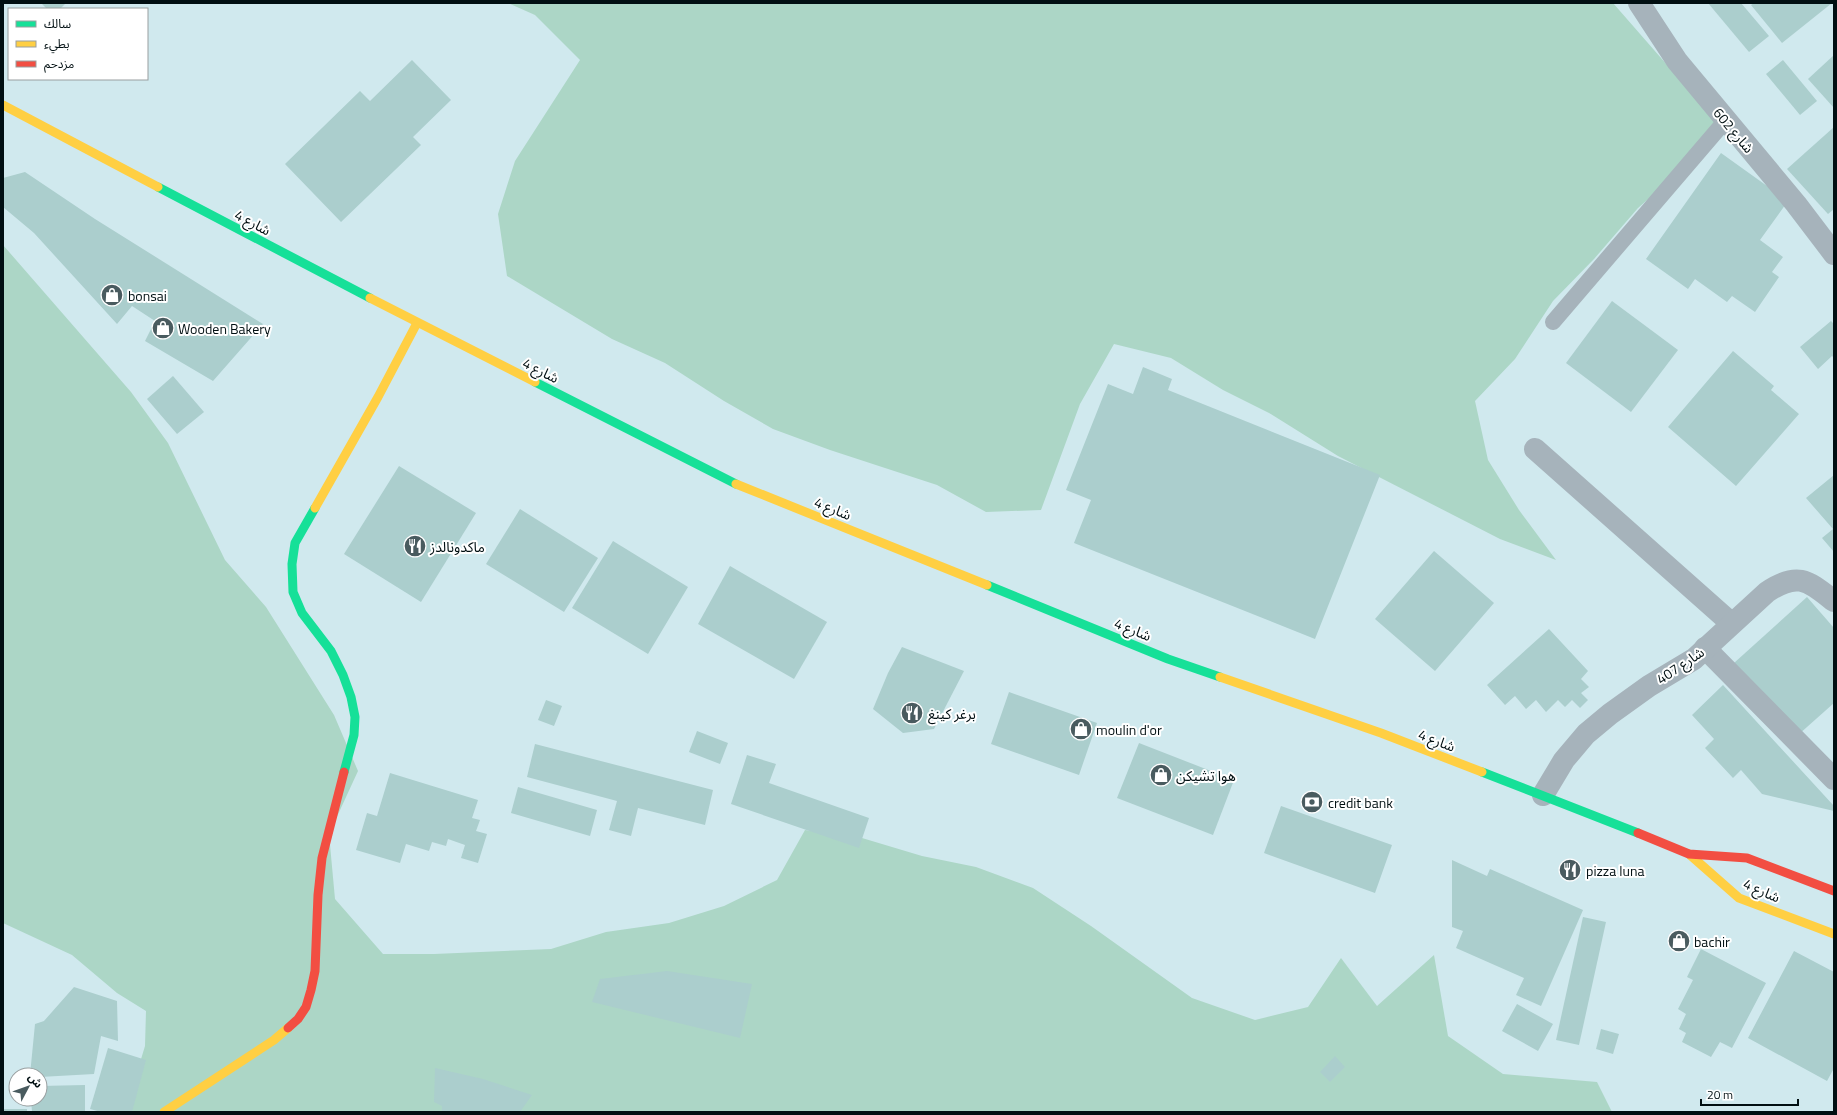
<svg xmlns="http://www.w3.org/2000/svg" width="1837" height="1115" font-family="'Titillium Web','Noto Sans Arabic',sans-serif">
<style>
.green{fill:#acd6c6}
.building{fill:#abcecd}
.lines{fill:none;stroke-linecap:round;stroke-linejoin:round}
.lane{stroke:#a6b3bb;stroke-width:16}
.street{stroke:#a6b3bb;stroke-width:22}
.fast{stroke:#16e098;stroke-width:9}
.slow{stroke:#ffcf43;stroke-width:9}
.jam{stroke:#f24e42;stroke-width:9}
.labels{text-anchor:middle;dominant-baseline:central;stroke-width:4;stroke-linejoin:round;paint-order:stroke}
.street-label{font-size:14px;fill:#010f12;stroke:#fff}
.poi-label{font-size:14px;fill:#010f12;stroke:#fff;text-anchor:start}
</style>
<rect width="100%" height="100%" fill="#d0e9ee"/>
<g class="green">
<path d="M 508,3 L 1613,3 L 1716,121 L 1685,167 L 1638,208 L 1594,259 L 1553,301 L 1515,359 L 1475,401 L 1488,460 L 1519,510 L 1556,560 L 1500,539 L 1338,456 L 1269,413 L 1223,390 L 1171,358 L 1114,344 L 1080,404 L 1041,510 L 986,512 L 937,485 L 830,450 L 773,429 L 724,401 L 665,363 L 612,339 L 507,276 L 498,214 L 515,161 L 580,60 L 535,15 Z"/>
<path d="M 3,245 L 131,392 L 168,443 L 225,560 L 266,607 L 334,715 L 358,771 L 329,834 L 335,899 L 383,954 L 434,954 L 551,949 L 606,932 L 669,923 L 724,906 L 777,880 L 805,830 L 862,838 L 922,856 L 976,867 L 1033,888 L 1091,926 L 1192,998 L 1255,1020 L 1308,1007 L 1341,958 L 1377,1006 L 1434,955 L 1448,1036 L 1503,1074 L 1597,1082 L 1612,1112 L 125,1112 L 145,1046 L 146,1011 L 117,993 L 72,955 L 3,923 Z"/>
</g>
<g class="building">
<path d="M 41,3 L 66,3 L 60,9 L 47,9 Z"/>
<path d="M 1708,3 L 1741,3 L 1769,36 L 1749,52 Z"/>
<path d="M 1754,3 L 1832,3 L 1782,43 L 1751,5 Z"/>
<path d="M 1834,55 L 1834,108 L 1808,79 Z"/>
<path d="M 412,60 L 451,100 L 413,137 L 421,145 L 341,222 L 285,164 L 360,91 L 370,101 Z"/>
<path d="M 1783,60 L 1817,101 L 1800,115 L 1766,74 Z"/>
<path d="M 1834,127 L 1834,209 L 1828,214 L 1787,169 Z"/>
<path d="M 1721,153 L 1788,201 L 1760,240 L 1783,257 L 1772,272 L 1779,277 L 1755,312 L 1732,296 L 1727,302 L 1695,279 L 1688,289 L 1646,259 Z"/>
<path d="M 25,172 L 95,219 L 263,324 L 213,381 L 145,341 L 155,321 L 132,306 L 117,324 L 34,233 L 3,207 L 3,178 Z"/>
<path d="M 1612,301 L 1678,350 L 1631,412 L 1566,363 Z"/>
<path d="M 1831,321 L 1834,324 L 1834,358 L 1832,356 L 1818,369 L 1800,347 Z"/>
<path d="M 1733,351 L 1774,386 L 1771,390 L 1799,414 L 1736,486 L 1668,427 Z"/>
<path d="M 1143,367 L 1172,379 L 1168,390 L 1380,475 L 1315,639 L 1074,543 L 1091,500 L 1066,490 L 1108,384 L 1133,394 Z"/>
<path d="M 173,376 L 204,412 L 177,434 L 147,399 Z"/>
<path d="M 399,466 L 476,513 L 421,602 L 344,554 Z"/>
<path d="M 1834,475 L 1834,552 L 1822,538 L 1833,529 L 1806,498 Z"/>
<path d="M 520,509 L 598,558 L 564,612 L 486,564 Z"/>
<path d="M 613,541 L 688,587 L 648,654 L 572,608 Z"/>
<path d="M 1434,551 L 1494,603 L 1435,671 L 1375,619 Z"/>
<path d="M 730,566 L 827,622 L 794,679 L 698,624 Z"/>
<path d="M 1807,597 L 1834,628 L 1834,703 L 1798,735 L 1734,663 Z"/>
<path d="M 1549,629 L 1588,671 L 1581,679 L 1589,687 L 1581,693 L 1588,700 L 1580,708 L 1572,700 L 1565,707 L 1558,700 L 1546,712 L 1536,700 L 1526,709 L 1515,696 L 1505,705 L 1487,685 Z"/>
<path d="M 902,647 L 964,671 L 934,729 L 903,733 L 873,709 L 888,673 Z"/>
<path d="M 1723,685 L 1834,806 L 1834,811 L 1762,794 L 1741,770 L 1733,778 L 1705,748 L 1714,739 L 1692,715 Z"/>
<path d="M 1009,692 L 1097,723 L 1079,775 L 991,744 Z"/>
<path d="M 546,700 L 562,706 L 554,726 L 538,720 Z"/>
<path d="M 697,731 L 728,743 L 720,764 L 689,752 Z"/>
<path d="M 1139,743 L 1234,780 L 1213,835 L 1117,798 Z"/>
<path d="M 535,744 L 713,790 L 705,825 L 638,808 L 631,836 L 609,830 L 617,801 L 527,777 Z"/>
<path d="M 747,755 L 776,764 L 769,783 L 869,818 L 859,848 L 731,804 Z"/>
<path d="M 390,773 L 478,800 L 472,818 L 480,820 L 476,831 L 487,834 L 478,863 L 461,858 L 465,845 L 448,839 L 446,846 L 432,842 L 429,851 L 406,844 L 400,863 L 356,850 L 367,813 L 377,816 Z"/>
<path d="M 518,787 L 597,810 L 590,836 L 511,813 Z"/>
<path d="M 1281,806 L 1392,845 L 1375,893 L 1264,853 Z"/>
<path d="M 1452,860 L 1487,876 L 1490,869 L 1583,910 L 1541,1006 L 1516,995 L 1524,978 L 1456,948 L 1463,931 L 1452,927 Z"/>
<path d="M 1583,917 L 1606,922 L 1579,1045 L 1556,1040 Z"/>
<path d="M 1701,949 L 1766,983 L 1732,1048 L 1720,1042 L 1711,1057 L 1682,1042 L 1686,1033 L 1679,1029 L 1686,1014 L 1678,1009 L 1693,980 L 1687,977 Z"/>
<path d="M 1794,951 L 1834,972 L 1834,1071 L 1833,1070 L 1827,1081 L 1748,1038 Z"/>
<path d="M 667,971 L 752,984 L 740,1038 L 592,1002 L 600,979 Z"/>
<path d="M 74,987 L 117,1001 L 118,1041 L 101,1036 L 94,1074 L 40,1077 L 40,1075 L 30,1075 L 35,1024 L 44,1021 Z"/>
<path d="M 1517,1004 L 1553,1024 L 1538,1051 L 1502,1031 Z"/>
<path d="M 1601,1029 L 1619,1034 L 1613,1054 L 1596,1049 Z"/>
<path d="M 108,1048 L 146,1060 L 132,1112 L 101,1112 L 90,1109 Z"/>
<path d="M 1335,1056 L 1345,1067 L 1330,1082 L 1320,1072 Z"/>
<path d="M 435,1068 L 483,1079 L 532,1095 L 520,1112 L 442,1112 L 442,1106 L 434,1102 Z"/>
<path d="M 85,1085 L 85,1112 L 32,1112 L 31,1099 L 40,1099 L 40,1086 Z"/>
<rect x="3" y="1109" width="24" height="3"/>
</g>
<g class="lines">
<path class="lane" d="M 1553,322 L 1726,120"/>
<g class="street">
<path d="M 1639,3 L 1677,61 L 1796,204 L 1834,254"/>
<path d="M 1535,449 L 1731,623"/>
<path d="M 1705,648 L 1834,779"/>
<path d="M 1543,795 L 1564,760 L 1586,734 L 1610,714 L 1649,686 L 1694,659 L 1767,592 C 1798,571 1808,581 1834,601"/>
</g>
<g class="fast">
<path d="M 158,187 L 370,298"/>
<path d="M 535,382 L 736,484"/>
<path d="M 315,508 L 295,543 L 292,564 L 293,592 L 302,613 L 331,651 L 343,675 L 351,697 L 355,717 L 354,735 L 344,772"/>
<path d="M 987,585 L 1168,659 L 1220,677"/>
<path d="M 1482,772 L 1638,833"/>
</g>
<g class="slow">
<path d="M 3,105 L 158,187"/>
<path d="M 370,298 L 535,382"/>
<path d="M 736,484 L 987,585"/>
<path d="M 315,508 L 378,397 L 417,323"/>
<path d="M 1220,677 L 1381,733 L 1482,772"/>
<path d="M 1689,854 L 1739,898 L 1834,934"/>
<path d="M 164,1112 L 274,1040 L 288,1028"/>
</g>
<g class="jam">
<path d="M 1638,833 L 1689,854 L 1747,858 L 1834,891"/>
<path d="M 288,1028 L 298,1019 L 306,1007 L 311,990 L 315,971 L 318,895 L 322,858 L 344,772"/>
</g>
</g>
<defs>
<g id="shop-disc" transform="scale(1.15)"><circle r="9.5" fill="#495b5f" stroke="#fff"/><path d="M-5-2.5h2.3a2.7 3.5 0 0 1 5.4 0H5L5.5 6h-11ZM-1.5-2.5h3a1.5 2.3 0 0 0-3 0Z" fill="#fff"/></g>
<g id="restaurant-disc" transform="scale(1.15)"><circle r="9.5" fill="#495b5f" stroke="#fff"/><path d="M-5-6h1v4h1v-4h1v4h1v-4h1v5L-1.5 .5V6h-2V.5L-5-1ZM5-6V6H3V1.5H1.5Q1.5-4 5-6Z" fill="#fff"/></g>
<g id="bank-disc" transform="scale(1.15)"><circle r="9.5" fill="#495b5f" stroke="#fff"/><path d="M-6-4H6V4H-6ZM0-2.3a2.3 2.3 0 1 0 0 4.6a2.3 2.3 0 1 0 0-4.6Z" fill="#fff"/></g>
</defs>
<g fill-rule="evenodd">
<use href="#shop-disc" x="112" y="295"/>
<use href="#shop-disc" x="163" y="328"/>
<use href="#restaurant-disc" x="415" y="546"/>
<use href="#restaurant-disc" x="912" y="713"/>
<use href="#shop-disc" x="1081" y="729"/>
<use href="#shop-disc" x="1161" y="775"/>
<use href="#bank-disc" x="1312" y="802"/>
<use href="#restaurant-disc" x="1570" y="870"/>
<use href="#shop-disc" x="1679" y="941"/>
</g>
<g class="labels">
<g class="street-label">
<text transform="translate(1734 130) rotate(50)">شارع 602</text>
<text transform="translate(253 222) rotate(28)">شارع 4</text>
<text transform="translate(541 370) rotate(27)">شارع 4</text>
<text transform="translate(833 508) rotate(22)">شارع 4</text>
<text transform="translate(1133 629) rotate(22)">شارع 4</text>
<text transform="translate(1680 665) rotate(-34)">شارع 407</text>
<text transform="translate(1437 740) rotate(21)">شارع 4</text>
<text transform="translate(1762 890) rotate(24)">شارع 4</text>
</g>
<g class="poi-label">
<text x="128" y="295">bonsai</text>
<text x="178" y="328">Wooden Bakery</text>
<text x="430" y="546">ماكدونالدز</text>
<text x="928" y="713">برغر كينغ</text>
<text x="1096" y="729">moulin d'or</text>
<text x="1176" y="775">هوا تشيكن</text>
<text x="1328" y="802">credit bank</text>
<text x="1586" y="870">pizza luna</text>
<text x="1694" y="941">bachir</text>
</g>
</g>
<rect width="1837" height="1115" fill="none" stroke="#010f12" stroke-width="8"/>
<rect x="8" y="8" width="140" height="72" fill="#ffffff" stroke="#999fa0"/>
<rect x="16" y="21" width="20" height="6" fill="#16e098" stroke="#999fa0"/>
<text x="44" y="28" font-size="12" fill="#010f12">سالك</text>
<rect x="16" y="41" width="20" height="6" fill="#ffcf43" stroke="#999fa0"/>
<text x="44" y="48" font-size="12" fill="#010f12">بطيء</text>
<rect x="16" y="61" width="20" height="6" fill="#f24e42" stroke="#999fa0"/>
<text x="44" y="68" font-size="12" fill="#010f12">مزدحم</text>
<g transform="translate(28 1087) rotate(49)"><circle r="19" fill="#ffffff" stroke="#999fa0"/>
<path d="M0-3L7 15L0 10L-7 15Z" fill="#495b5f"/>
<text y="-6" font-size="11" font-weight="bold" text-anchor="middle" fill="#010f12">ش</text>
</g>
<path d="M1701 1099v6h97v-6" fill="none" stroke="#010f12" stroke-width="2"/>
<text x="1707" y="1099" font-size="12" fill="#010f12" stroke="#ffffff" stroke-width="3" paint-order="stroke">20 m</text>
</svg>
